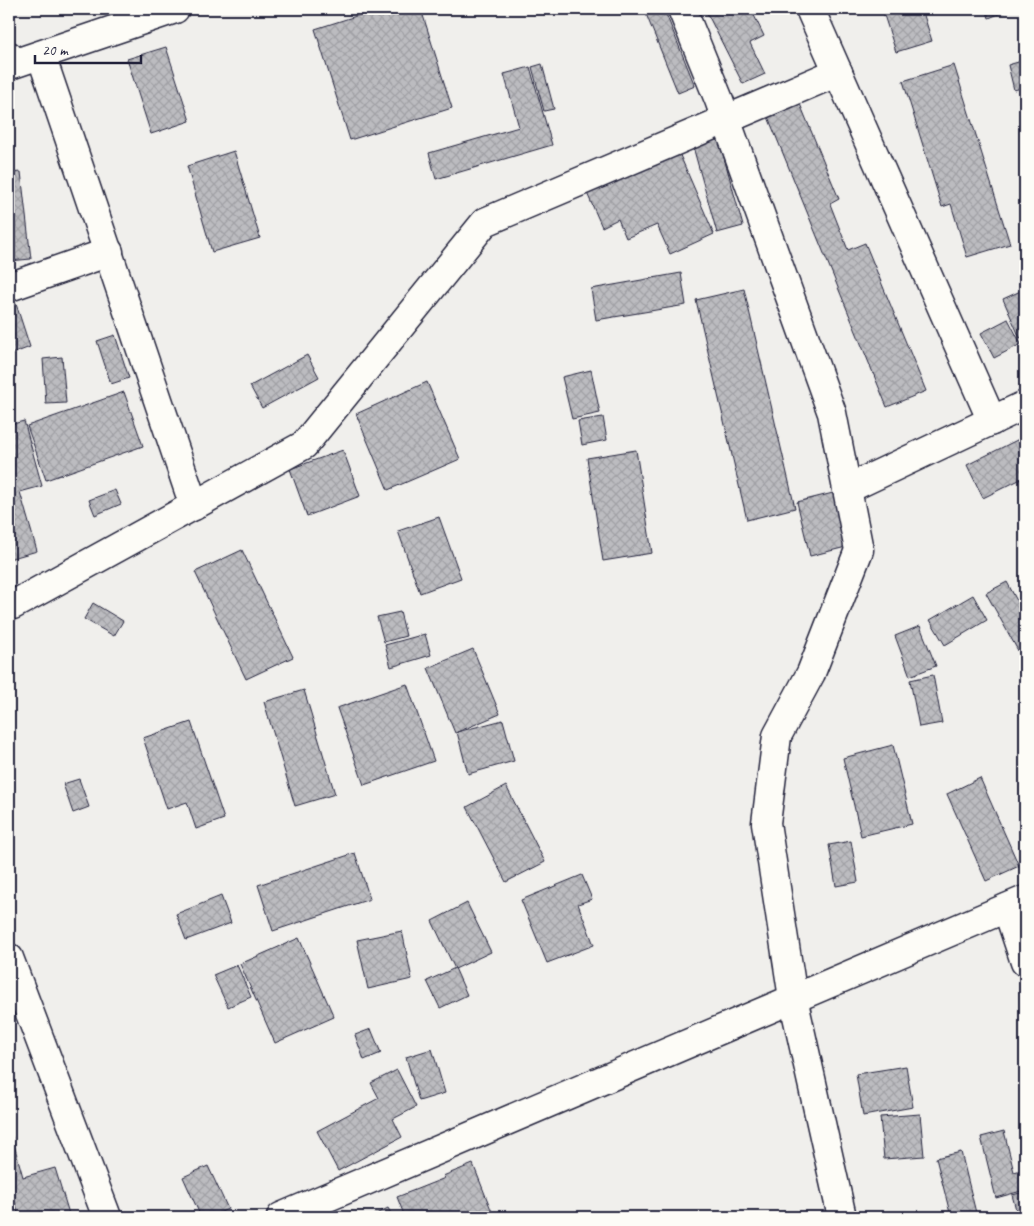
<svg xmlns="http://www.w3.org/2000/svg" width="1034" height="1226" font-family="Caveat,sans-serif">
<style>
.building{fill:url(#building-cross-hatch);stroke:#22223b}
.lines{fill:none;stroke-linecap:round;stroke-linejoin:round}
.minor-casing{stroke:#22223b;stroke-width:31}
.minor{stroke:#fdfcf7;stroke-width:28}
</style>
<defs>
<pattern id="building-cross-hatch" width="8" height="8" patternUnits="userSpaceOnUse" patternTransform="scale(1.25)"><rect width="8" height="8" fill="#bcbcc0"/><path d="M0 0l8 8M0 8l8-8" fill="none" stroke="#a1a1a6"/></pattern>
</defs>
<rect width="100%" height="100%" fill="#f0efec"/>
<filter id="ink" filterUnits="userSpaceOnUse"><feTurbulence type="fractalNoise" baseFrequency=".02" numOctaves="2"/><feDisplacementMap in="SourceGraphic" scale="10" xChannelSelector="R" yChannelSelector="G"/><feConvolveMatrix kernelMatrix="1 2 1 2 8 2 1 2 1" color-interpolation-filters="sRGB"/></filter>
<g filter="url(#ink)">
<g class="building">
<path d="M 378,9 L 421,9 L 452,108 L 350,140 L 315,29 Z"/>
<path d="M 644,9 L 664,9 L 695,86 L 678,93 Z"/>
<path d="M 705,9 L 751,9 L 764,36 L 750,43 L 765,74 L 743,84 Z"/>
<path d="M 882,9 L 922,9 L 932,41 L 896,52 Z"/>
<path d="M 986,9 L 1011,9 L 989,18 Z"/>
<path d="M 166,47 L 190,121 L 151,134 L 127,59 Z"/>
<path d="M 1025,60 L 1025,87 L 1014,90 L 1008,65 Z"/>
<path d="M 542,64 L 554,109 L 544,111 L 532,67 Z"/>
<path d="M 954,65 L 1010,244 L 967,257 L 951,204 L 942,207 L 903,81 Z"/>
<path d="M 530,67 L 552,145 L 436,179 L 429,153 L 519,127 L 504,74 Z"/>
<path d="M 798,99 L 839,199 L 830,204 L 848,250 L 865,243 L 926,391 L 887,407 L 766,112 Z"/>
<path d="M 718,136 L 743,226 L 717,233 L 692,143 Z"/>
<path d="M 234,151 L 260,238 L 212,252 L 187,166 Z"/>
<path d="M 679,153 L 714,234 L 670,254 L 657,225 L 626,238 L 618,219 L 602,227 L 587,193 Z"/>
<path d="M 21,172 L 31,259 L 9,261 L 9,173 Z"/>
<path d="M 681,273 L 686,305 L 596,320 L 591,289 Z"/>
<path d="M 744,289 L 795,508 L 747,520 L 696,300 Z"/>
<path d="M 1025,289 L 1025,336 L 1020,338 L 1003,299 Z"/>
<path d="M 16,304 L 30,347 L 9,355 L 9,307 Z"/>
<path d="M 1008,319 L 1021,344 L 994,358 L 981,333 Z"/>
<path d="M 115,335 L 129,378 L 111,384 L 97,341 Z"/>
<path d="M 307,355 L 319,377 L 262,408 L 250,386 Z"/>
<path d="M 62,357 L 66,403 L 46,404 L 43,359 Z"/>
<path d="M 591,370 L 600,413 L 572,419 L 562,377 Z"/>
<path d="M 427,382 L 460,459 L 388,490 L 356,414 Z"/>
<path d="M 124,392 L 143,446 L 46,480 L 27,426 Z"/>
<path d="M 603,417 L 607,440 L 582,445 L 578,421 Z"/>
<path d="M 24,421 L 42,486 L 20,492 L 37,551 L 9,559 L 9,425 Z"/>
<path d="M 1025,436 L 1025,477 L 983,498 L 967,465 Z"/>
<path d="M 343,450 L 360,496 L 307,516 L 290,469 Z"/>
<path d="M 636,450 L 652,553 L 603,561 L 587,458 Z"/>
<path d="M 115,490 L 121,504 L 95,515 L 89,500 Z"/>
<path d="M 833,493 L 846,547 L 810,556 L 797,502 Z"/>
<path d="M 439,517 L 461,578 L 420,593 L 398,531 Z"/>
<path d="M 242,550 L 293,657 L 246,679 L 195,572 Z"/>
<path d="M 1007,582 L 1025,616 L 1025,654 L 1021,656 L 986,593 Z"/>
<path d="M 973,595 L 987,620 L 945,645 L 930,620 Z"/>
<path d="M 93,603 L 123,621 L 114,636 L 84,619 Z"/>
<path d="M 400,612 L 406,636 L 384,642 L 377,617 Z"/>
<path d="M 920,626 L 936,666 L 910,676 L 895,636 Z"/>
<path d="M 425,634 L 431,655 L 391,667 L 385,645 Z"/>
<path d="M 473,649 L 500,714 L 455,733 L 428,668 Z"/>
<path d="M 933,675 L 942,723 L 919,727 L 910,680 Z"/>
<path d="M 407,684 L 434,761 L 364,785 L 337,708 Z"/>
<path d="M 304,690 L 335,794 L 295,806 L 264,702 Z"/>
<path d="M 503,720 L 514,761 L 468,774 L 457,732 Z"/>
<path d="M 191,722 L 224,819 L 196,829 L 187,802 L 167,809 L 143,738 Z"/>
<path d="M 893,745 L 912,824 L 861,836 L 843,758 Z"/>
<path d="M 980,778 L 1019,866 L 986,881 L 947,794 Z"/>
<path d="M 79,779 L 89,807 L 73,813 L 63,784 Z"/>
<path d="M 506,786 L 545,862 L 506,882 L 467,807 Z"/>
<path d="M 851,841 L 858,882 L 836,886 L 829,845 Z"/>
<path d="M 355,853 L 370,899 L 273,931 L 258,885 Z"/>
<path d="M 582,875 L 592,899 L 578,904 L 594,945 L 547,963 L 521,900 Z"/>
<path d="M 221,896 L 231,923 L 186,940 L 176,914 Z"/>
<path d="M 467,903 L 491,952 L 455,969 L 432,921 Z"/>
<path d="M 402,931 L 412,979 L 368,989 L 357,940 Z"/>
<path d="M 299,938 L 334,1017 L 275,1043 L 240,964 Z"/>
<path d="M 237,965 L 251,997 L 228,1007 L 213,975 Z"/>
<path d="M 455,968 L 467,995 L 440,1008 L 427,981 Z"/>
<path d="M 371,1029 L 381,1053 L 364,1060 L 355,1035 Z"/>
<path d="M 432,1049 L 445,1093 L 419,1101 L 406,1057 Z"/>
<path d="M 906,1066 L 913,1107 L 863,1116 L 856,1074 Z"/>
<path d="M 397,1070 L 416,1107 L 393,1119 L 402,1137 L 338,1171 L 317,1131 L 379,1098 L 371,1083 Z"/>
<path d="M 920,1114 L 924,1156 L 884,1159 L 880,1117 Z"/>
<path d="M 9,1127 L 23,1177 L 55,1168 L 70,1217 L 19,1217 L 9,1182 Z"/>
<path d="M 1004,1131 L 1014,1172 L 1025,1169 L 1025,1190 L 996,1198 L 981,1137 Z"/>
<path d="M 961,1152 L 977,1217 L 951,1217 L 936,1158 Z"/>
<path d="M 473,1164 L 494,1217 L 405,1217 L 397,1197 L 445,1178 L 443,1176 Z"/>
<path d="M 208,1166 L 228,1209 L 210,1217 L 201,1217 L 183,1177 Z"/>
<path d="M 1025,1192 L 1025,1217 L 1018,1217 L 1012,1195 Z"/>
<path d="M 388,1208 L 393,1217 L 370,1217 Z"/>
</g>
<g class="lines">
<g class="minor-casing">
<g id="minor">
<path d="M 682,9 L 719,100 L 832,413 L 859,550 L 811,673 L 777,736 L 766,823 L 793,998 L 842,1217"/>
<path d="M 810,9 L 992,421"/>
<path d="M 41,55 L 194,506"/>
<path d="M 9,56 L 13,64 L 175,9"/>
<path d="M 9,287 L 109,252"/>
<path d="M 847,489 L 1025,405"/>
<path d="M 9,606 L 13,605 L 304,445 L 485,222 L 838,72"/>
<path d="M 1007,908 L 1025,962"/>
<path d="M 9,958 L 107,1217"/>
<path d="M 281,1217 L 1025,900"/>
</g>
</g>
<use href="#minor" class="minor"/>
</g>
</g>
<rect width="1034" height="1226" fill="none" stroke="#fdfcf7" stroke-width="30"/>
<rect x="15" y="15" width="1004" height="1196" fill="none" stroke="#22223b" stroke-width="2" filter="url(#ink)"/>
<path d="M35 55v8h106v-8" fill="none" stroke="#22223b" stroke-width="2.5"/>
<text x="42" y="55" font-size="15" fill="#22223b" stroke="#fdfcf7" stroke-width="4" paint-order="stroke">20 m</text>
</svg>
